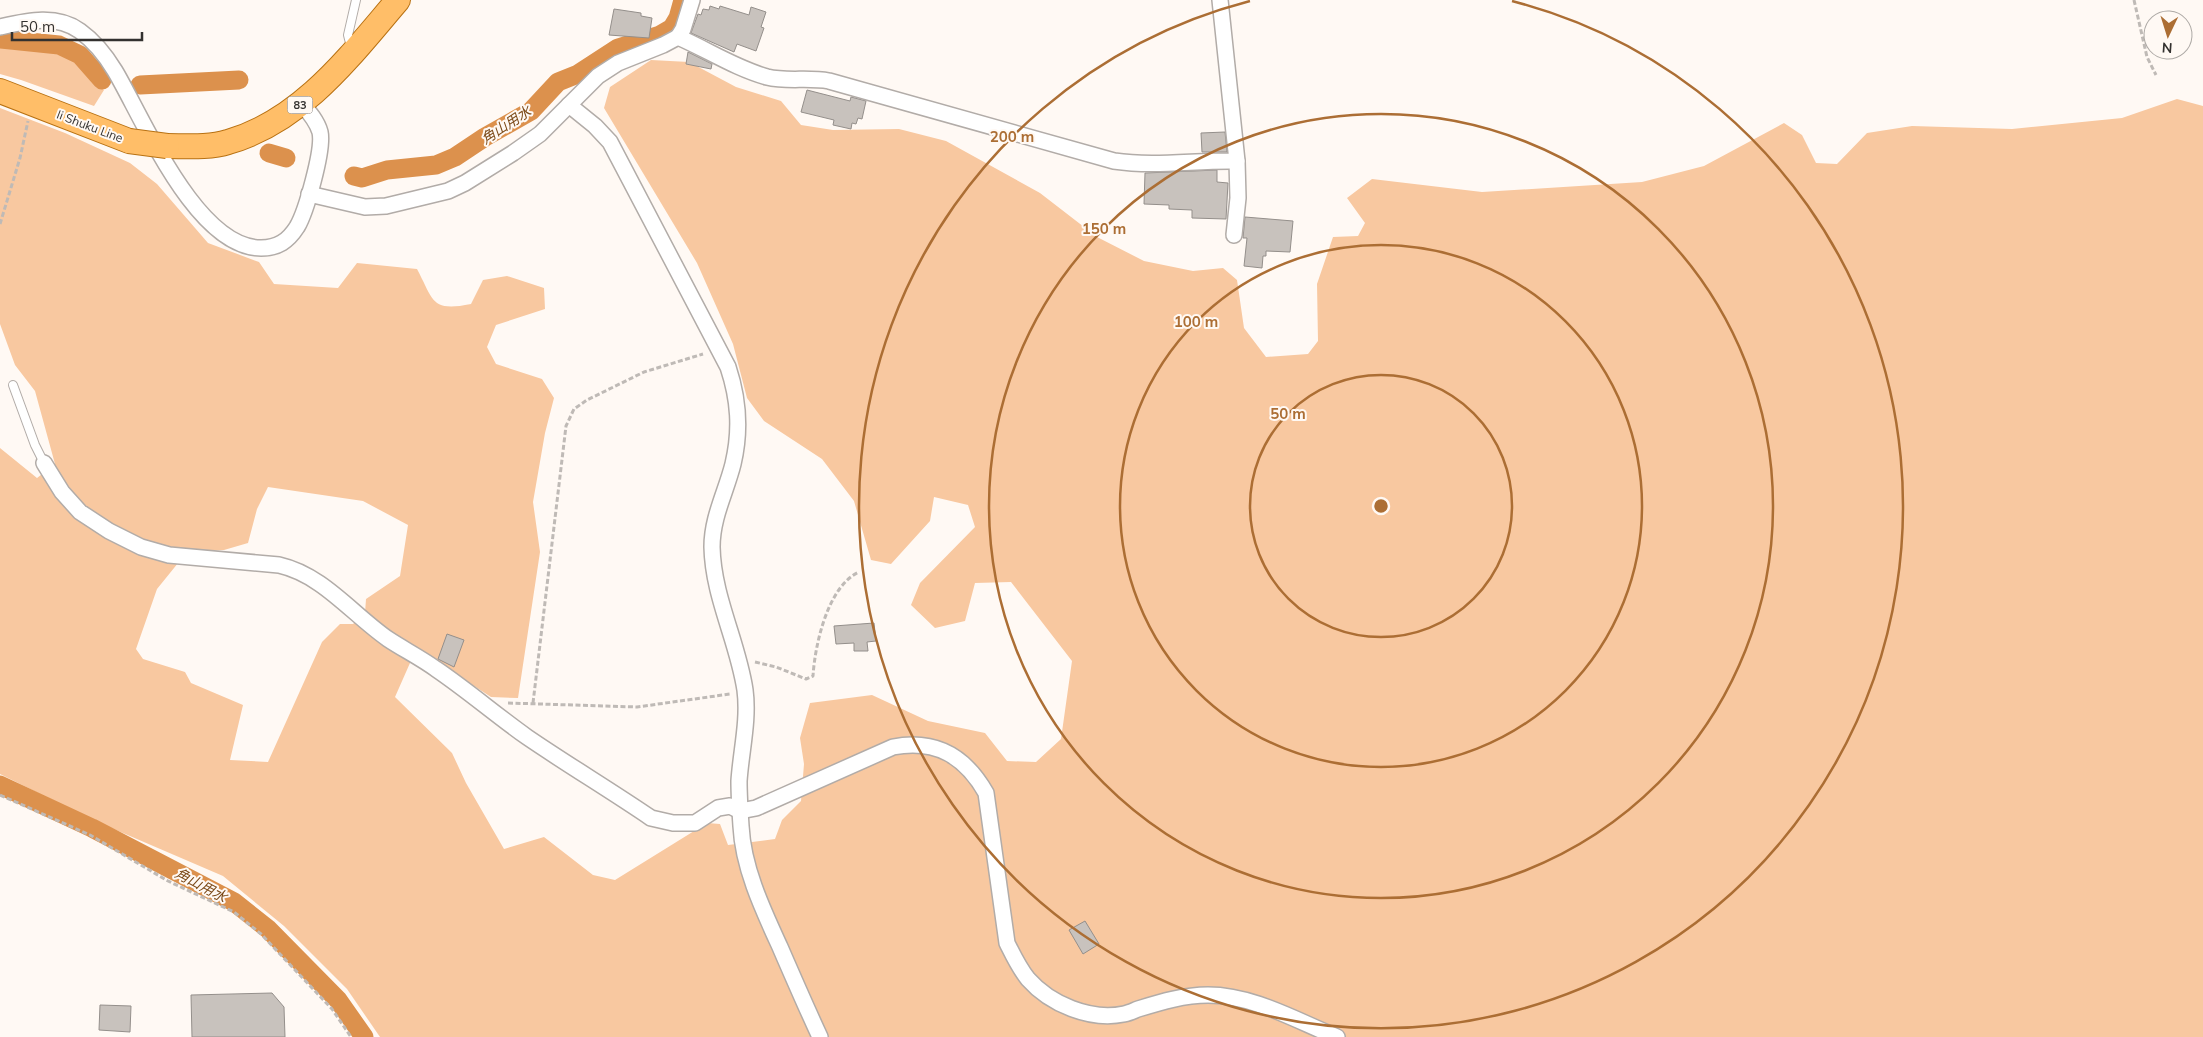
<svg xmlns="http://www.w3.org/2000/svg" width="2203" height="1037" font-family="Mulish,'Noto Sans JP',sans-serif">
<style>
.green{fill:#f8c8a0;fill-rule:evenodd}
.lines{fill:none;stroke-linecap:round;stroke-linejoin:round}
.canal{stroke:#dc914d;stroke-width:19}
.building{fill:#c8c2bd;stroke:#948f8b}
.lane-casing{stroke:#b2aca8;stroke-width:10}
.street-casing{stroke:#b2aca8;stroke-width:18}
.primary-casing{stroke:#b87112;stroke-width:26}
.path{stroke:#bfbab6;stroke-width:3;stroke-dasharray:5 2.5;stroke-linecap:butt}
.lane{stroke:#fff;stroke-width:8}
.street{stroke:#fff;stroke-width:15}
.primary{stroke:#ffbe68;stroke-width:24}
.primary-bridge-casing{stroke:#b87112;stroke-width:26;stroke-linecap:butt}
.primary-bridge{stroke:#ffbe68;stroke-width:24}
.ring{fill:none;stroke:#ac6e34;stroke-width:2.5}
.labels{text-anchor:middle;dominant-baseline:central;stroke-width:4;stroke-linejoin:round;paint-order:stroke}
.shield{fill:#fff9f4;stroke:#706d6a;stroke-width:1}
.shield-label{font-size:11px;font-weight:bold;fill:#33312f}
.street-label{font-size:12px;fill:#33312f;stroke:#fff9f4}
.water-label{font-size:14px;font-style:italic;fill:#7b4917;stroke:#fff9f4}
.centre{fill:#ac6e34;stroke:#fff9f4;stroke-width:2.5}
.ring-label{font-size:15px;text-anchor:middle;font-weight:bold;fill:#ac6e34;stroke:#fff9f4;stroke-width:4;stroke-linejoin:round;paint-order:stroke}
</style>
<rect width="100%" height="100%" fill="#fff9f4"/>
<g class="green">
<path d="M 0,47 L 53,49 L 82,67 L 104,90 L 94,106 L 21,80 L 0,74 Z"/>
<path d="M 651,60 L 689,62 L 736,87 L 781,101 L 801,125 L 833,130 L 899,129 L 946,141 L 1040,193 L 1097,237 L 1144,261 L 1193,271 L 1223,268 L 1237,280 L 1244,328 L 1266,357 L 1308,354 L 1318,341 L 1317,284 L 1333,237 L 1358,236 L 1365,223 L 1347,198 L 1372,179 L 1482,192 L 1642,182 L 1704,166 L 1784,123 L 1802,135 L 1816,163 L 1837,164 L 1867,133 L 1912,126 L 2012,129 L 2122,118 L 2177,99 L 2203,106 L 2203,1037 L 380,1037 L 347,989 L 284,926 L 223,876 L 95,821 L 0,774 L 0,448 L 37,478 L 55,464 L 35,391 L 15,365 L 0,324 L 0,108 L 65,133 L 130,163 L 157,184 L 208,243 L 259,262 L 274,284 L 338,288 L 357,263 L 417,269 C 434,301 431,312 471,304 L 483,280 L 507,276 L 544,288 L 545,309 L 496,325 L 487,347 L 496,364 L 542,379 L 554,398 L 545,433 L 533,502 L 540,552 L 518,698 L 491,697 L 431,658 L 410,663 L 395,697 L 452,753 L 466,783 L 504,849 L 544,837 L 593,875 L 615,880 L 707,823 L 720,824 L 728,845 L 775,839 L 782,820 L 801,801 L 804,764 L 800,738 L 810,703 L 872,695 L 928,721 L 985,733 L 1007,761 L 1036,762 L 1061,739 L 1072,661 L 1011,582 L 975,583 L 965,621 L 935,628 L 911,605 L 920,583 L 975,527 L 968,505 L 934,497 L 930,521 L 891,564 L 871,560 L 854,501 L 822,459 L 764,421 L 747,398 L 733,344 L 697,263 L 604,108 L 610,87 ZM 268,487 L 363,501 L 408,525 L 400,576 L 366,599 L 365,613 L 353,624 L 340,624 L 322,642 L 268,762 L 230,760 L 243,705 L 191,683 L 185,672 L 143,659 L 136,649 L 157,589 L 187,552 L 224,550 L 248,543 L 257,509 Z"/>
</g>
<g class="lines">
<g class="canal">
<path d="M 0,39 L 59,45 L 80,55 L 102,80"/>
<path d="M 140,85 L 239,80"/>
<path d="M 269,153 L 286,158"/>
<path d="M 354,176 L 362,178 L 387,170 L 436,165 L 455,157 L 485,137 L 531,111 L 558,82 L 578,74 L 618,48 L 660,35 L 672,28 L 678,18 L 683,0"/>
<path d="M 0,785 L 92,828 L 234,902 L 268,929 L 338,1000 L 364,1037"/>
</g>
</g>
<g class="building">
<path d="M 710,6 L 719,9 L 720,6 L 749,15 L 751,7 L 766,12 L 761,27 L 764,28 L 756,51 L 737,44 L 734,52 L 691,33 L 698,14 L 701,15 L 703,9 L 709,10 Z"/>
<path d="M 614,9 L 641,13 L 641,16 L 652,18 L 649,38 L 609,35 Z"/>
<path d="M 688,52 L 712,64 L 711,69 L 686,64 Z"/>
<path d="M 807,90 L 850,101 L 851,97 L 866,101 L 862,119 L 858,118 L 856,124 L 852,123 L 851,129 L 833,125 L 834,120 L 801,112 Z"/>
<path d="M 1225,132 L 1227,152 L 1202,152 L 1201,133 Z"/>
<path d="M 1217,170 L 1217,182 L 1228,183 L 1226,219 L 1192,218 L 1192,210 L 1169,209 L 1169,205 L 1144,204 L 1145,173 Z"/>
<path d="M 1245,217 L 1293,221 L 1290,252 L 1266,251 L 1266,256 L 1263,256 L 1262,268 L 1244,266 L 1247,238 L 1243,238 Z"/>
<path d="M 874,623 L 876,641 L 867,642 L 868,651 L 854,651 L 854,643 L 836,644 L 834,626 Z"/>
<path d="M 447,634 L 464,640 L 454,667 L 438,659 Z"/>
<path d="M 1085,921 L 1099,944 L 1083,954 L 1069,930 Z"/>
<path d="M 272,993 L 284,1007 L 285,1037 L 192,1037 L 191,995 Z"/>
<path d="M 100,1005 L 131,1006 L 130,1032 L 99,1030 Z"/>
</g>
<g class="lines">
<g class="lane-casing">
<g id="lane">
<path d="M 351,47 L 348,35 L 356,0"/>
<path d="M 13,385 L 35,445 L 44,463"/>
</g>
</g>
<g class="street-casing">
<g id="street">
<path d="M 692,0 L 683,29 L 678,37 C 708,50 735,68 767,77 C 787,82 808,77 829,81 L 1114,161 C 1155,167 1196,160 1237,161 L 1220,0"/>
<path d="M 0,27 C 27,21 56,14 80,31 C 94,41 106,56 115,71 C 143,118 196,248 261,248 C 278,248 288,241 297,227 C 306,212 324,149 320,132 C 317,121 309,112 302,104"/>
<path d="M 569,105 L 595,126 L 610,142 L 728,367 C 739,400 741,430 733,464 C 726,492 712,517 712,547 C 713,597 738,642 745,690 C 749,720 741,751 739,781 C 739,795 740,811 741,826 C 743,868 763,910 780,947 C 793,977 806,1007 820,1037"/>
<path d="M 309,194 L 365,207 L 386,206 L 448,191 L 465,183 L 513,153 L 540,134 L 598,76 L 618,63 L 663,45 L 678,37"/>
<path d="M 1234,235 L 1238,198 L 1237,161"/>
<path d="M 44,463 L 62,492 L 80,512 L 109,531 L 141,547 L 169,555 L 279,565 C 323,575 352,614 388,639 C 403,649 421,658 436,669 C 467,690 496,715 527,737 C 568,765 610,790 651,818 L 673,823 L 695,823 L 718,808 L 730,806 L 740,811 L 756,808 L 893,747 C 936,739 965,756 986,793 L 1007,943 C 1013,955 1019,968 1028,979 C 1050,1004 1090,1021 1124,1014 C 1129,1013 1133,1011 1138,1009 C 1161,1002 1184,995 1208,995 C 1253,995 1297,1021 1337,1037"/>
</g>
</g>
<g class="primary-casing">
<g id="primary">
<path d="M 0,91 L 129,141"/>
<path d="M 167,146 C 186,146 209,148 228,142 C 302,121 350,56 398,0"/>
</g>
</g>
<g class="path">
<path d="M 2134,0 L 2147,57 L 2156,75"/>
<path d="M 0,224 L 20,158 L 28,121"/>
<path d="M 755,662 L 776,667 L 806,679 L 813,676 C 815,644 828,586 859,572"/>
<path d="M 508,703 L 637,707 L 730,694"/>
<path d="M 533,703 L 566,426 L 574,409 L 587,400 L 644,372 L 703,354"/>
<path d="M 0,795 L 90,835 L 168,881 L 234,912 L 261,934 L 332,1009 L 351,1037"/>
</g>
<use href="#lane" class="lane"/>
<use href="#street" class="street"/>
<use href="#primary" class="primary"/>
<g class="primary-bridge-casing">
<path id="primary-bridge" d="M 129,141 L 167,146"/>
</g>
<use href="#primary-bridge" class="primary-bridge"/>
</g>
<g class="ring">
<circle cx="1381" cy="506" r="131"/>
<circle cx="1381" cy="506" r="261"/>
<circle cx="1381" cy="506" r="392"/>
<path d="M1512 1A522 522 0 1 1 1250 1"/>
</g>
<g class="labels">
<rect class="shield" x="287.5" y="96.5" width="25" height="17" rx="4"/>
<g class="shield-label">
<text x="300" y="105">83</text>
</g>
<g class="street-label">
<text transform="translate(90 126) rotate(21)">Ii Shuku Line</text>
</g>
<g class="water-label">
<text transform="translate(506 125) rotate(-33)">角山用水</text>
<text transform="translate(201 885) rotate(28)">角山用水</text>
</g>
</g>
<circle cx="1381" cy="506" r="8" class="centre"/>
<g class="ring-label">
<text x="1012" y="142">200 m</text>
<text x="1104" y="234">150 m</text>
<text x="1196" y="327">100 m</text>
<text x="1288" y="419">50 m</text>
</g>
<g transform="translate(2168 35) rotate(184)"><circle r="24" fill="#fff9f4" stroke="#ada9a5"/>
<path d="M0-4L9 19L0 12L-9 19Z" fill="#ac6e34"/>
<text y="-8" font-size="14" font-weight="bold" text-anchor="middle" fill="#33312f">N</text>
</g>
<path d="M12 32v8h130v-8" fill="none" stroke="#33312f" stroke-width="2.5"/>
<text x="20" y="32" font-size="15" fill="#33312f" stroke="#fff9f4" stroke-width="4" paint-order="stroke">50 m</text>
</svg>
